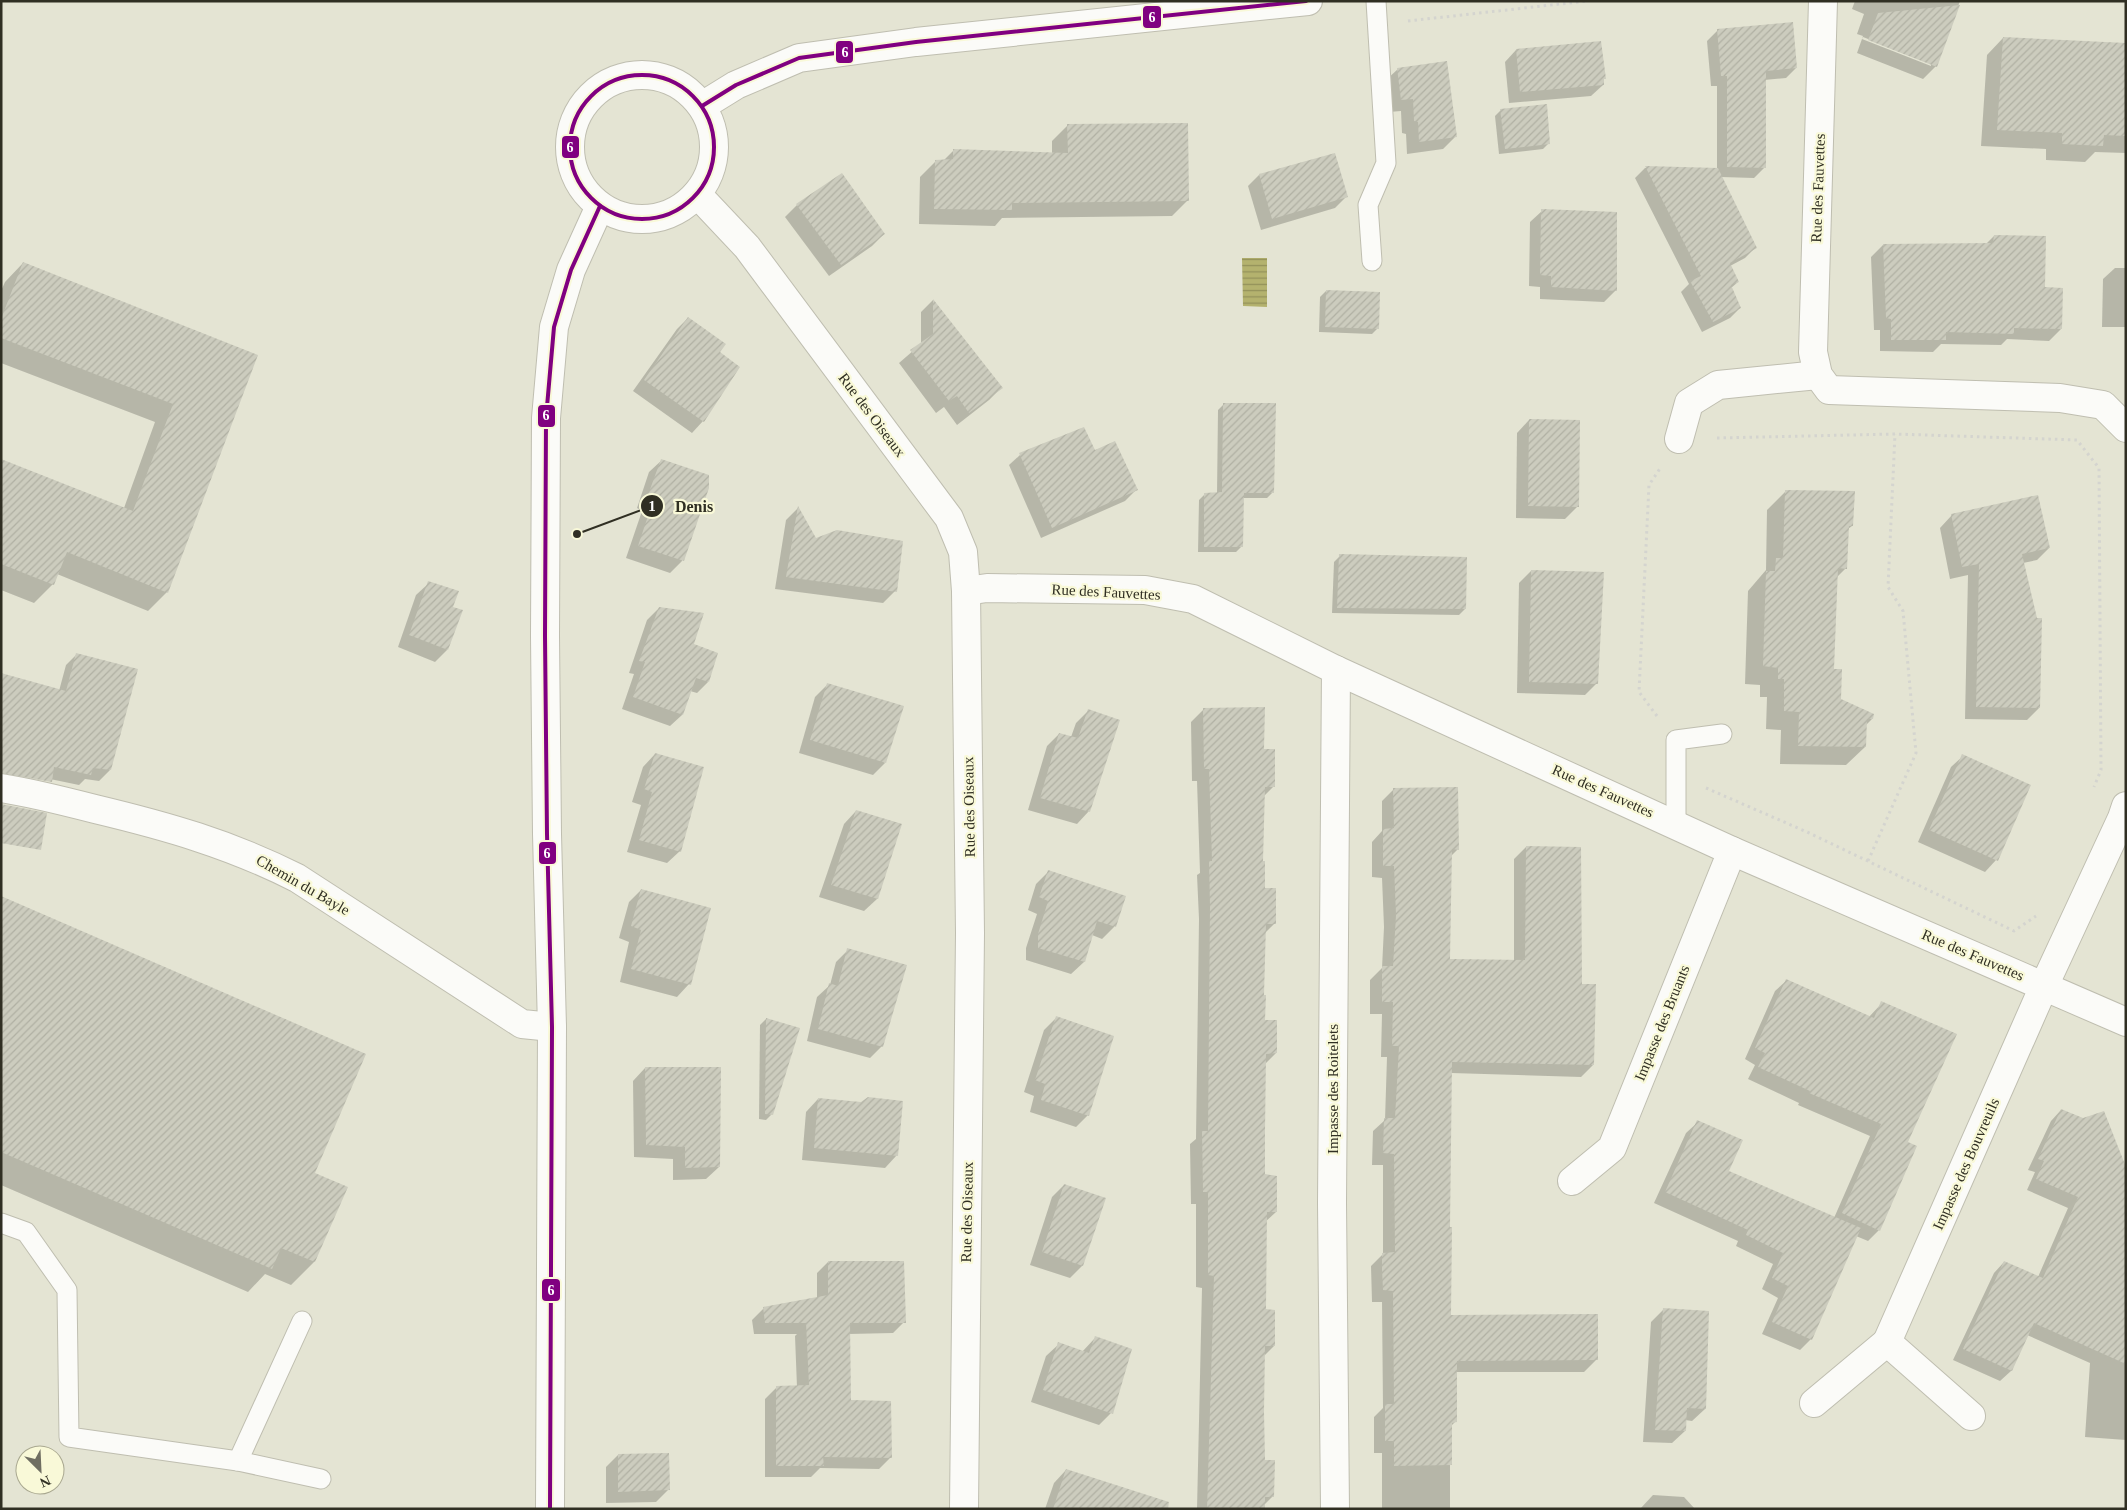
<svg xmlns="http://www.w3.org/2000/svg" width="2127" height="1510" font-family="Georgia,serif">
<style>
.water{fill:url(#water-rules)}
.shadow{fill:#0003;fill-rule:evenodd}
.building{fill:url(#building-hatch)}
.lines{fill:none;stroke-linecap:round;stroke-linejoin:round}
.lane-casing{stroke:#bfbeb0;stroke-width:21}
.street-casing{stroke:#bfbeb0;stroke-width:30}
.secondary-casing{stroke:#bfbeb0;stroke-width:30}
.path{stroke:#d4d4cf;stroke-width:3;stroke-dasharray:2.5 4;stroke-linecap:butt}
.lane{stroke:#fbfbf8;stroke-width:19}
.street{stroke:#fbfbf8;stroke-width:28}
.secondary{stroke:#fbfbf8;stroke-width:28}
.bus-1-casing{stroke:#f9f9d8;stroke-width:8}
.bus-1{stroke:#800080;stroke-width:4}
.labels{text-anchor:middle;dominant-baseline:central;stroke-width:4.5;stroke-linejoin:round;paint-order:stroke}
.street-label{font-size:15px;fill:#302f23;stroke:#f9f9d8}
.leader{fill:none;stroke:#302f23;stroke-width:2}
.callout-dot{fill:#302f23;stroke:#f9f9d8;stroke-width:2}
.mark-label{font-size:15px;text-anchor:middle;font-weight:bold;fill:#fff}
.callout-label{font-size:16px;text-anchor:middle;font-weight:bold;fill:#302f23;stroke:#f9f9d8;stroke-width:4.5;stroke-linejoin:round;paint-order:stroke}
.line-badge{stroke:#f9f9d8;stroke-width:2}
.badge-label{font-size:14px;text-anchor:middle;font-weight:bold;fill:#fff}
</style>
<defs>
<pattern id="water-rules" width="6" height="5" patternUnits="userSpaceOnUse" patternTransform="scale(1.25)"><rect width="6" height="5" fill="#b4b26e"/><path d="M0 2.5h6" fill="none" stroke="#93915a"/></pattern>
<pattern id="building-hatch" width="6" height="6" patternUnits="userSpaceOnUse" patternTransform="scale(1.25)"><rect width="6" height="6" fill="#ccccbe"/><path d="M-1 1l2-2M0 6l6-6M5 7l2-2" fill="none" stroke="#b0b0a3"/></pattern>
</defs>
<rect width="100%" height="100%" fill="#e4e4d3"/>
<path class="water" d="M 1242,258 L 1267,258 L 1267,307 L 1243,306 Z"/>
<g class="shadow">
<path d="M 1855,1 L 1960,1 L 1936,66 L 1923,79 L 1857,53 L 1863,36 L 1857,34 L 1864,14 L 1852,9 ZM 1863,37 L 1931,64 L 1931,66 L 1862,39 Z"/>
<path d="M 1718,30 L 1796,68 L 1786,78 L 1764,80 L 1765,167 L 1754,178 L 1721,177 L 1755,248 L 1745,258 L 1730,266 L 1738,282 L 1731,288 L 1740,308 L 1730,318 L 1702,332 L 1681,292 L 1689,284 L 1635,178 L 1645,168 L 1717,170 L 1717,86 L 1711,86 L 1707,41 Z"/>
<path d="M 2003,38 L 2126,44 L 2126,153 L 2095,152 L 2085,162 L 2046,160 L 2046,149 L 1981,146 L 1987,55 Z"/>
<path d="M 1516,50 L 1602,80 L 1603,85 L 1591,96 L 1509,103 L 1505,62 Z"/>
<path d="M 1398,69 L 1455,137 L 1443,149 L 1407,154 L 1406,134 L 1402,133 L 1401,111 L 1389,112 L 1385,81 Z"/>
<path d="M 1501,110 L 1549,143 L 1543,149 L 1499,154 L 1495,116 Z"/>
<path d="M 1068,125 L 1188,200 L 1172,216 L 1002,218 L 995,226 L 919,224 L 920,177 L 936,161 L 943,161 L 954,150 L 1052,154 L 1052,141 Z"/>
<path d="M 842,174 L 884,234 L 872,246 L 829,276 L 785,217 L 797,205 Z"/>
<path d="M 1259,175 L 1347,196 L 1335,208 L 1261,230 L 1248,186 Z"/>
<path d="M 1542,211 L 1616,290 L 1604,302 L 1540,299 L 1540,287 L 1529,286 L 1530,222 Z"/>
<path d="M 1994,236 L 2044,288 L 2061,329 L 2049,341 L 2007,339 L 2001,345 L 1941,344 L 1933,352 L 1880,351 L 1880,330 L 1874,330 L 1871,257 L 1883,245 L 1986,244 Z"/>
<path d="M 23,263 L 256,356 L 167,592 L 148,611 L 57,574 L 53,584 L 34,603 L 1,590 L 1,461 L 124,508 L 155,422 L 1,363 L 1,291 L 5,282 Z"/>
<path d="M 2115,268 L 2126,268 L 2126,327 L 2102,327 L 2103,279 Z"/>
<path d="M 1326,291 L 1378,328 L 1372,334 L 1319,332 L 1320,297 Z"/>
<path d="M 933,300 L 1001,388 L 989,400 L 957,425 L 944,407 L 936,413 L 899,363 L 921,344 L 921,312 Z"/>
<path d="M 688,318 L 718,353 L 738,367 L 703,421 L 692,433 L 633,391 L 677,329 Z"/>
<path d="M 1224,404 L 1273,492 L 1267,498 L 1242,498 L 1242,546 L 1236,552 L 1198,552 L 1199,500 L 1205,494 L 1217,494 L 1218,410 Z"/>
<path d="M 1529,420 L 1577,507 L 1565,519 L 1516,518 L 1517,433 Z"/>
<path d="M 1094,452 L 1136,490 L 1125,501 L 1041,538 L 1009,465 L 1020,455 Z"/>
<path d="M 662,460 L 708,488 L 682,561 L 670,573 L 626,558 L 642,511 L 637,508 L 649,472 Z"/>
<path d="M 1785,492 L 1852,526 L 1848,529 L 1846,568 L 1836,578 L 1833,670 L 1840,700 L 1872,719 L 1866,725 L 1865,747 L 1846,765 L 1780,764 L 1781,730 L 1766,729 L 1767,697 L 1760,697 L 1760,685 L 1745,684 L 1748,591 L 1766,570 L 1767,510 Z"/>
<path d="M 798,508 L 816,540 L 895,591 L 883,603 L 775,589 L 786,520 Z"/>
<path d="M 1952,515 L 2049,548 L 2037,560 L 2023,563 L 2039,708 L 2027,720 L 1965,719 L 1968,575 L 1950,579 L 1940,528 Z"/>
<path d="M 1340,556 L 1465,609 L 1459,615 L 1332,613 L 1334,562 Z"/>
<path d="M 1531,571 L 1597,683 L 1585,695 L 1517,693 L 1519,583 Z"/>
<path d="M 429,583 L 447,650 L 435,662 L 398,647 L 416,595 Z"/>
<path d="M 659,608 L 692,645 L 708,682 L 697,693 L 690,691 L 682,715 L 670,726 L 622,709 L 634,674 L 629,673 L 647,620 Z"/>
<path d="M 77,654 L 110,770 L 99,781 L 85,779 L 79,785 L 21,773 L 59,691 L 66,665 Z"/>
<path d="M 827,685 L 885,763 L 873,775 L 799,753 L 815,697 Z"/>
<path d="M 1204,709 L 1263,750 L 1273,787 L 1263,797 L 1263,889 L 1275,923 L 1264,934 L 1262,996 L 1264,1022 L 1276,1053 L 1265,1064 L 1264,1175 L 1276,1212 L 1265,1222 L 1264,1310 L 1274,1346 L 1264,1356 L 1264,1461 L 1273,1496 L 1264,1505 L 1264,1509 L 1197,1509 L 1202,1288 L 1196,1287 L 1196,1204 L 1191,1204 L 1190,1144 L 1196,1139 L 1199,919 L 1197,875 L 1200,873 L 1197,781 L 1192,781 L 1191,722 Z"/>
<path d="M 1088,711 L 1089,811 L 1077,824 L 1028,810 L 1047,746 L 1059,734 L 1071,737 L 1076,723 Z"/>
<path d="M 655,754 L 680,851 L 667,863 L 627,852 L 641,805 L 632,802 L 643,767 Z"/>
<path d="M 1963,756 L 1996,860 L 1985,872 L 1918,842 L 1951,767 Z"/>
<path d="M 1394,789 L 1458,849 L 1451,856 L 1448,960 L 1514,961 L 1514,859 L 1526,847 L 1581,985 L 1593,1065 L 1581,1077 L 1451,1073 L 1448,1228 L 1450,1316 L 1596,1360 L 1584,1372 L 1455,1372 L 1455,1422 L 1450,1427 L 1450,1509 L 1382,1509 L 1382,1453 L 1374,1453 L 1374,1417 L 1383,1408 L 1382,1302 L 1372,1302 L 1371,1266 L 1383,1254 L 1383,1165 L 1372,1165 L 1373,1131 L 1385,1120 L 1387,1057 L 1381,1057 L 1382,1014 L 1370,1014 L 1370,980 L 1382,968 L 1384,927 L 1382,878 L 1372,877 L 1372,842 L 1382,831 L 1382,801 Z"/>
<path d="M 856,811 L 901,824 L 877,899 L 864,911 L 819,897 L 844,824 Z"/>
<path d="M 1049,871 L 1124,896 L 1114,927 L 1102,939 L 1092,935 L 1084,962 L 1071,974 L 1026,960 L 1026,948 L 1037,914 L 1028,910 L 1036,884 Z"/>
<path d="M 641,890 L 689,984 L 677,997 L 620,982 L 629,942 L 619,938 L 629,902 Z"/>
<path d="M 1,897 L 313,1173 L 346,1188 L 314,1262 L 291,1285 L 265,1274 L 248,1292 L 1,1185 Z"/>
<path d="M 848,950 L 882,1046 L 870,1058 L 807,1041 L 817,997 L 830,985 L 836,962 Z"/>
<path d="M 1787,980 L 1869,1017 L 1882,1003 L 1907,1143 L 1879,1230 L 1868,1241 L 1856,1236 L 1811,1339 L 1800,1350 L 1762,1334 L 1778,1298 L 1762,1289 L 1773,1264 L 1736,1246 L 1738,1241 L 1654,1203 L 1686,1133 L 1698,1122 L 1727,1172 L 1834,1218 L 1870,1136 L 1798,1105 L 1799,1103 L 1748,1079 L 1755,1065 L 1745,1059 L 1775,991 Z"/>
<path d="M 1056,1018 L 1088,1115 L 1076,1127 L 1030,1112 L 1034,1096 L 1024,1092 L 1044,1030 Z"/>
<path d="M 766,1019 L 798,1029 L 772,1114 L 766,1120 L 759,1119 L 760,1025 Z"/>
<path d="M 645,1068 L 719,1167 L 706,1179 L 673,1180 L 673,1159 L 634,1157 L 633,1081 Z"/>
<path d="M 818,1099 L 862,1104 L 897,1155 L 885,1168 L 802,1160 L 806,1112 Z"/>
<path d="M 2061,1110 L 2126,1349 L 2126,1440 L 2085,1437 L 2090,1363 L 2027,1335 L 2011,1371 L 2000,1381 L 1953,1360 L 1994,1273 L 2004,1262 L 2038,1277 L 2068,1208 L 2027,1190 L 2035,1172 L 2028,1170 L 2051,1121 Z"/>
<path d="M 1064,1185 L 1082,1266 L 1070,1278 L 1030,1265 L 1052,1197 Z"/>
<path d="M 828,1262 L 904,1322 L 893,1333 L 849,1334 L 850,1402 L 890,1458 L 879,1469 L 820,1468 L 811,1477 L 765,1477 L 765,1399 L 777,1387 L 797,1387 L 795,1336 L 797,1334 L 754,1334 L 752,1320 L 764,1308 L 817,1298 L 817,1273 Z"/>
<path d="M 1663,1310 L 1705,1409 L 1692,1421 L 1685,1420 L 1685,1431 L 1672,1443 L 1643,1442 L 1651,1322 Z"/>
<path d="M 1095,1338 L 1111,1413 L 1099,1425 L 1031,1402 L 1046,1356 L 1059,1344 L 1082,1352 Z"/>
<path d="M 618,1455 L 668,1490 L 656,1502 L 606,1503 L 606,1467 Z"/>
<path d="M 1066,1470 L 1110,1509 L 1045,1509 L 1054,1483 Z"/>
<path d="M 1653,1495 L 1684,1497 L 1695,1509 L 1640,1509 Z"/>
</g>
<g class="building">
<path d="M 1960,5 L 1937,67 L 1868,40 L 1878,13 Z"/>
<path d="M 1793,22 L 1797,68 L 1766,71 L 1766,168 L 1727,167 L 1727,76 L 1721,76 L 1717,29 Z"/>
<path d="M 2003,37 L 2126,43 L 2126,136 L 2104,135 L 2103,146 L 2062,144 L 2062,133 L 1997,130 Z"/>
<path d="M 1601,41 L 1606,79 L 1604,79 L 1604,85 L 1520,92 L 1516,49 Z"/>
<path d="M 1447,61 L 1457,137 L 1419,142 L 1418,122 L 1414,121 L 1413,99 L 1401,100 L 1397,68 Z"/>
<path d="M 1547,104 L 1550,144 L 1505,149 L 1500,109 Z"/>
<path d="M 1188,123 L 1189,201 L 1012,203 L 1012,210 L 934,209 L 935,160 L 953,159 L 953,149 L 1068,153 L 1067,124 Z"/>
<path d="M 1335,153 L 1348,197 L 1272,219 L 1259,174 Z"/>
<path d="M 1645,166 L 1718,168 L 1757,248 L 1730,263 L 1739,282 L 1731,285 L 1741,308 L 1713,322 L 1690,281 L 1701,276 Z"/>
<path d="M 842,173 L 885,234 L 841,265 L 796,204 Z"/>
<path d="M 1541,209 L 1617,212 L 1617,291 L 1551,287 L 1551,276 L 1540,275 Z"/>
<path d="M 1994,235 L 2046,236 L 2045,287 L 2063,288 L 2062,329 L 2014,328 L 2014,334 L 1946,332 L 1946,340 L 1891,340 L 1891,319 L 1886,318 L 1883,244 L 1993,243 Z"/>
<path d="M 23,262 L 258,355 L 168,593 L 67,552 L 54,585 L 1,564 L 1,459 L 133,511 L 173,404 L 1,338 L 1,319 Z"/>
<path d="M 1326,290 L 1380,292 L 1379,329 L 1325,327 Z"/>
<path d="M 933,299 L 1003,388 L 969,413 L 957,396 L 949,401 L 910,350 L 933,334 Z"/>
<path d="M 688,317 L 726,344 L 720,352 L 740,367 L 704,422 L 644,380 Z"/>
<path d="M 1223,403 L 1276,403 L 1274,493 L 1244,493 L 1243,547 L 1204,547 L 1204,493 L 1222,492 Z"/>
<path d="M 1529,419 L 1580,420 L 1579,507 L 1528,506 Z"/>
<path d="M 1084,427 L 1095,450 L 1115,441 L 1138,490 L 1052,528 L 1019,453 Z"/>
<path d="M 661,459 L 709,475 L 709,488 L 684,561 L 638,546 L 654,498 L 648,495 Z"/>
<path d="M 1785,490 L 1855,491 L 1853,526 L 1849,526 L 1847,569 L 1838,568 L 1834,669 L 1842,669 L 1841,699 L 1874,714 L 1873,719 L 1867,719 L 1866,747 L 1798,746 L 1799,712 L 1784,711 L 1784,679 L 1778,679 L 1778,668 L 1763,666 L 1766,571 L 1775,571 L 1776,558 L 1783,558 Z"/>
<path d="M 2038,495 L 2050,548 L 2022,554 L 2037,618 L 2042,618 L 2040,708 L 1976,707 L 1979,564 L 1962,567 L 1951,514 Z"/>
<path d="M 798,506 L 816,538 L 837,530 L 903,541 L 897,592 L 786,577 Z"/>
<path d="M 1339,554 L 1467,557 L 1466,609 L 1337,608 Z"/>
<path d="M 1531,570 L 1604,572 L 1598,684 L 1529,682 Z"/>
<path d="M 428,581 L 459,591 L 453,607 L 463,610 L 448,650 L 409,635 Z"/>
<path d="M 659,607 L 704,613 L 694,644 L 718,653 L 709,682 L 696,678 L 683,715 L 633,697 L 645,662 L 639,661 Z"/>
<path d="M 76,653 L 138,669 L 111,770 L 93,768 L 91,775 L 54,767 L 52,782 L 1,773 L 1,673 L 66,691 Z"/>
<path d="M 827,683 L 904,706 L 886,763 L 810,740 Z"/>
<path d="M 1265,707 L 1264,749 L 1275,749 L 1275,787 L 1265,787 L 1263,861 L 1265,861 L 1265,888 L 1276,888 L 1276,924 L 1266,924 L 1264,995 L 1266,995 L 1265,1020 L 1277,1020 L 1277,1053 L 1266,1054 L 1265,1131 L 1265,1174 L 1277,1176 L 1277,1212 L 1267,1212 L 1266,1309 L 1275,1310 L 1275,1346 L 1265,1346 L 1264,1412 L 1265,1460 L 1275,1460 L 1274,1497 L 1265,1497 L 1265,1509 L 1207,1509 L 1214,1276 L 1208,1275 L 1208,1192 L 1203,1192 L 1202,1131 L 1208,1131 L 1210,906 L 1209,861 L 1212,861 L 1209,769 L 1204,769 L 1203,708 Z"/>
<path d="M 1088,709 L 1120,720 L 1090,812 L 1040,798 L 1059,733 L 1078,738 Z"/>
<path d="M 655,753 L 704,767 L 681,852 L 639,840 L 652,792 L 644,789 Z"/>
<path d="M 1962,754 L 2031,785 L 1998,861 L 1929,830 Z"/>
<path d="M 1458,787 L 1459,850 L 1452,849 L 1450,959 L 1525,960 L 1526,846 L 1581,847 L 1582,984 L 1596,984 L 1594,1065 L 1452,1062 L 1450,1227 L 1452,1227 L 1451,1315 L 1598,1314 L 1598,1360 L 1457,1361 L 1457,1422 L 1452,1423 L 1452,1465 L 1394,1466 L 1394,1441 L 1385,1441 L 1385,1404 L 1394,1404 L 1393,1291 L 1383,1290 L 1382,1269 L 1382,1253 L 1395,1252 L 1394,1154 L 1383,1153 L 1384,1118 L 1395,1118 L 1399,1046 L 1392,1046 L 1393,1002 L 1382,1002 L 1382,966 L 1393,966 L 1396,915 L 1394,866 L 1383,866 L 1383,829 L 1394,828 L 1393,788 Z"/>
<path d="M 1,804 L 47,813 L 41,850 L 1,843 Z"/>
<path d="M 856,810 L 902,824 L 878,899 L 831,885 Z"/>
<path d="M 1048,870 L 1126,896 L 1116,927 L 1097,921 L 1085,962 L 1038,948 L 1038,934 L 1048,901 L 1039,897 Z"/>
<path d="M 641,889 L 711,908 L 691,985 L 631,969 L 641,930 L 631,926 Z"/>
<path d="M 1,896 L 366,1054 L 315,1173 L 348,1187 L 315,1262 L 281,1248 L 272,1269 L 1,1152 Z"/>
<path d="M 847,948 L 907,965 L 883,1047 L 818,1029 L 829,983 L 838,986 Z"/>
<path d="M 1786,979 L 1874,1018 L 1881,1001 L 1957,1034 L 1908,1142 L 1917,1146 L 1880,1231 L 1842,1213 L 1881,1124 L 1809,1093 L 1810,1091 L 1758,1067 L 1765,1053 L 1755,1048 Z"/>
<path d="M 1056,1016 L 1114,1036 L 1089,1116 L 1041,1100 L 1045,1084 L 1035,1080 Z"/>
<path d="M 766,1018 L 800,1028 L 773,1115 L 765,1114 Z"/>
<path d="M 645,1067 L 721,1067 L 720,1167 L 685,1168 L 685,1147 L 646,1145 Z"/>
<path d="M 868,1097 L 903,1101 L 898,1156 L 814,1148 L 818,1098 L 861,1102 Z"/>
<path d="M 2061,1109 L 2083,1118 L 2104,1111 L 2126,1167 L 2126,1364 L 2034,1323 L 2012,1371 L 1963,1349 L 2004,1261 L 2043,1278 L 2078,1197 L 2036,1179 L 2044,1161 L 2038,1159 Z"/>
<path d="M 1697,1120 L 1743,1140 L 1729,1171 L 1861,1228 L 1812,1340 L 1772,1322 L 1788,1286 L 1772,1278 L 1783,1253 L 1746,1235 L 1748,1230 L 1665,1192 Z"/>
<path d="M 1064,1184 L 1106,1198 L 1083,1266 L 1042,1252 Z"/>
<path d="M 828,1261 L 904,1261 L 906,1323 L 850,1323 L 851,1400 L 891,1401 L 892,1458 L 823,1457 L 824,1466 L 776,1466 L 776,1386 L 809,1385 L 806,1323 L 812,1323 L 765,1323 L 763,1307 L 828,1295 Z"/>
<path d="M 1663,1308 L 1709,1311 L 1706,1409 L 1687,1408 L 1686,1431 L 1655,1430 Z"/>
<path d="M 1095,1336 L 1132,1349 L 1113,1414 L 1043,1390 L 1058,1342 L 1089,1353 Z"/>
<path d="M 669,1453 L 670,1490 L 618,1492 L 618,1454 Z"/>
<path d="M 1066,1469 L 1169,1502 L 1168,1509 L 1053,1509 Z"/>
</g>
<g class="lines">
<g class="lane-casing">
<g id="lane">
<path d="M 1372,261 L 1368,205 L 1386,163 L 1376,1"/>
<path d="M 1676,824 L 1676,740 L 1722,734"/>
<path d="M 1,1223 L 26,1232 L 67,1290 L 69,1437 L 238,1461 L 321,1479"/>
<path d="M 238,1461 L 302,1321"/>
</g>
</g>
<g class="street-casing">
<g id="street">
<path d="M 1823,1 L 1813,352 L 1818,375 L 1829,390 L 2060,398 L 2103,405 L 2126,428"/>
<path d="M 697,194 L 747,247 L 949,518 L 963,552 L 966,591 L 970,933 L 964,1509"/>
<path d="M 1679,439 L 1689,403 L 1718,385 L 1818,375"/>
<path d="M 966,591 L 987,588 L 1145,590 L 1193,599 L 1336,670 L 1732,851 L 2126,1022"/>
<path d="M 1,788 C 33,793 64,801 95,809 C 166,826 230,844 297,878 L 522,1024 L 552,1027"/>
<path d="M 1572,1181 L 1612,1148 L 1732,851"/>
<path d="M 1814,1403 L 1887,1342"/>
<path d="M 1971,1416 L 1887,1342 L 2044,986 L 2122,818 L 2126,806"/>
<path d="M 1335,1509 L 1332,1203 L 1336,670"/>
</g>
</g>
<g class="secondary-casing">
<g id="secondary">
<circle cx="642" cy="147" r="72"/>
<path d="M 702,106 L 736,85 L 799,58 L 916,42 L 1308,1"/>
<path d="M 550,1509 L 552,1027 L 547,834 L 545,636 L 546,418 L 554,327 L 571,270 L 600,206"/>
</g>
</g>
<g class="path">
<path d="M 1408,21 L 1587,1"/>
<path d="M 1717,438 L 1895,434 L 2077,440 L 2099,468 L 2101,770 L 2094,787"/>
<path d="M 1657,716 L 1639,692 L 1649,485 L 1661,467"/>
<path d="M 1706,788 L 1807,832 L 2014,931 L 2036,916"/>
<path d="M 1868,861 L 1916,753 L 1903,611 L 1888,587 L 1895,434"/>
</g>
<use href="#lane" class="lane"/>
<use href="#street" class="street"/>
<use href="#secondary" class="secondary"/>
<g class="bus-1-casing">
<g id="bus-1">
<circle cx="642" cy="147" r="72"/>
<path d="M 702,106 L 736,85 L 799,58 L 916,42 L 1306,1"/>
<path d="M 550,1509 L 552,1027 L 547,834 L 545,636 L 546,418 L 554,327 L 571,270 L 600,206"/>
</g>
</g>
<use href="#bus-1" class="bus-1"/>
</g>
<g class="labels">
<g class="street-label">
<text transform="translate(1818 188) rotate(-88)">Rue des Fauvettes</text>
<text transform="translate(872 415) rotate(53)">Rue des Oiseaux</text>
<text transform="translate(1106 592) rotate(3)">Rue des Fauvettes</text>
<text transform="translate(1603 791) rotate(24)">Rue des Fauvettes</text>
<text transform="translate(969 807) rotate(-91)">Rue des Oiseaux</text>
<text transform="translate(303 885) rotate(30)">Chemin du Bayle</text>
<text transform="translate(1973 955) rotate(23)">Rue des Fauvettes</text>
<text transform="translate(1662 1023) rotate(-68)">Impasse des Bruants</text>
<text transform="translate(1333 1089) rotate(-90)">Impasse des Roitelets</text>
<text transform="translate(1966 1164) rotate(-66)">Impasse des Bouvreuils</text>
<text transform="translate(967 1212) rotate(-89)">Rue des Oiseaux</text>
</g>
</g>
<path class="leader" d="M577 534L652 506"/>
<g class="callout-dot">
<circle cx="577" cy="534" r="5"/>
<circle cx="652" cy="506" r="12"/>
</g>
<g class="mark-label">
<text x="652" y="511">1</text>
</g>
<g class="callout-label">
<text x="694" y="512">Denis</text>
</g>
<g class="line-badge">
<rect x="1142" y="5" width="20" height="24" rx="5" fill="#800080"/>
<rect x="835" y="40" width="19" height="24" rx="5" fill="#800080"/>
<rect x="561" y="135" width="19" height="24" rx="5" fill="#800080"/>
<rect x="537" y="404" width="19" height="24" rx="5" fill="#800080"/>
<rect x="538" y="841" width="19" height="24" rx="5" fill="#800080"/>
<rect x="541" y="1278" width="20" height="24" rx="5" fill="#800080"/>
</g>
<g class="badge-label">
<text x="1152" y="22">6</text>
<text x="845" y="57">6</text>
<text x="570" y="152">6</text>
<text x="546" y="420">6</text>
<text x="547" y="858">6</text>
<text x="551" y="1295">6</text>
</g>
<rect width="2127" height="1510" fill="none" stroke="#302f23" stroke-width="5"/>
<g transform="translate(40 1470) rotate(156)"><circle r="24" fill="#f9f9d8" stroke="#a9a890"/>
<path d="M0-4L9 19L0 12L-9 19Z" fill="#6f6e61"/>
<text y="-8" font-size="14" font-weight="bold" text-anchor="middle" fill="#302f23">N</text>
</g>
</svg>
